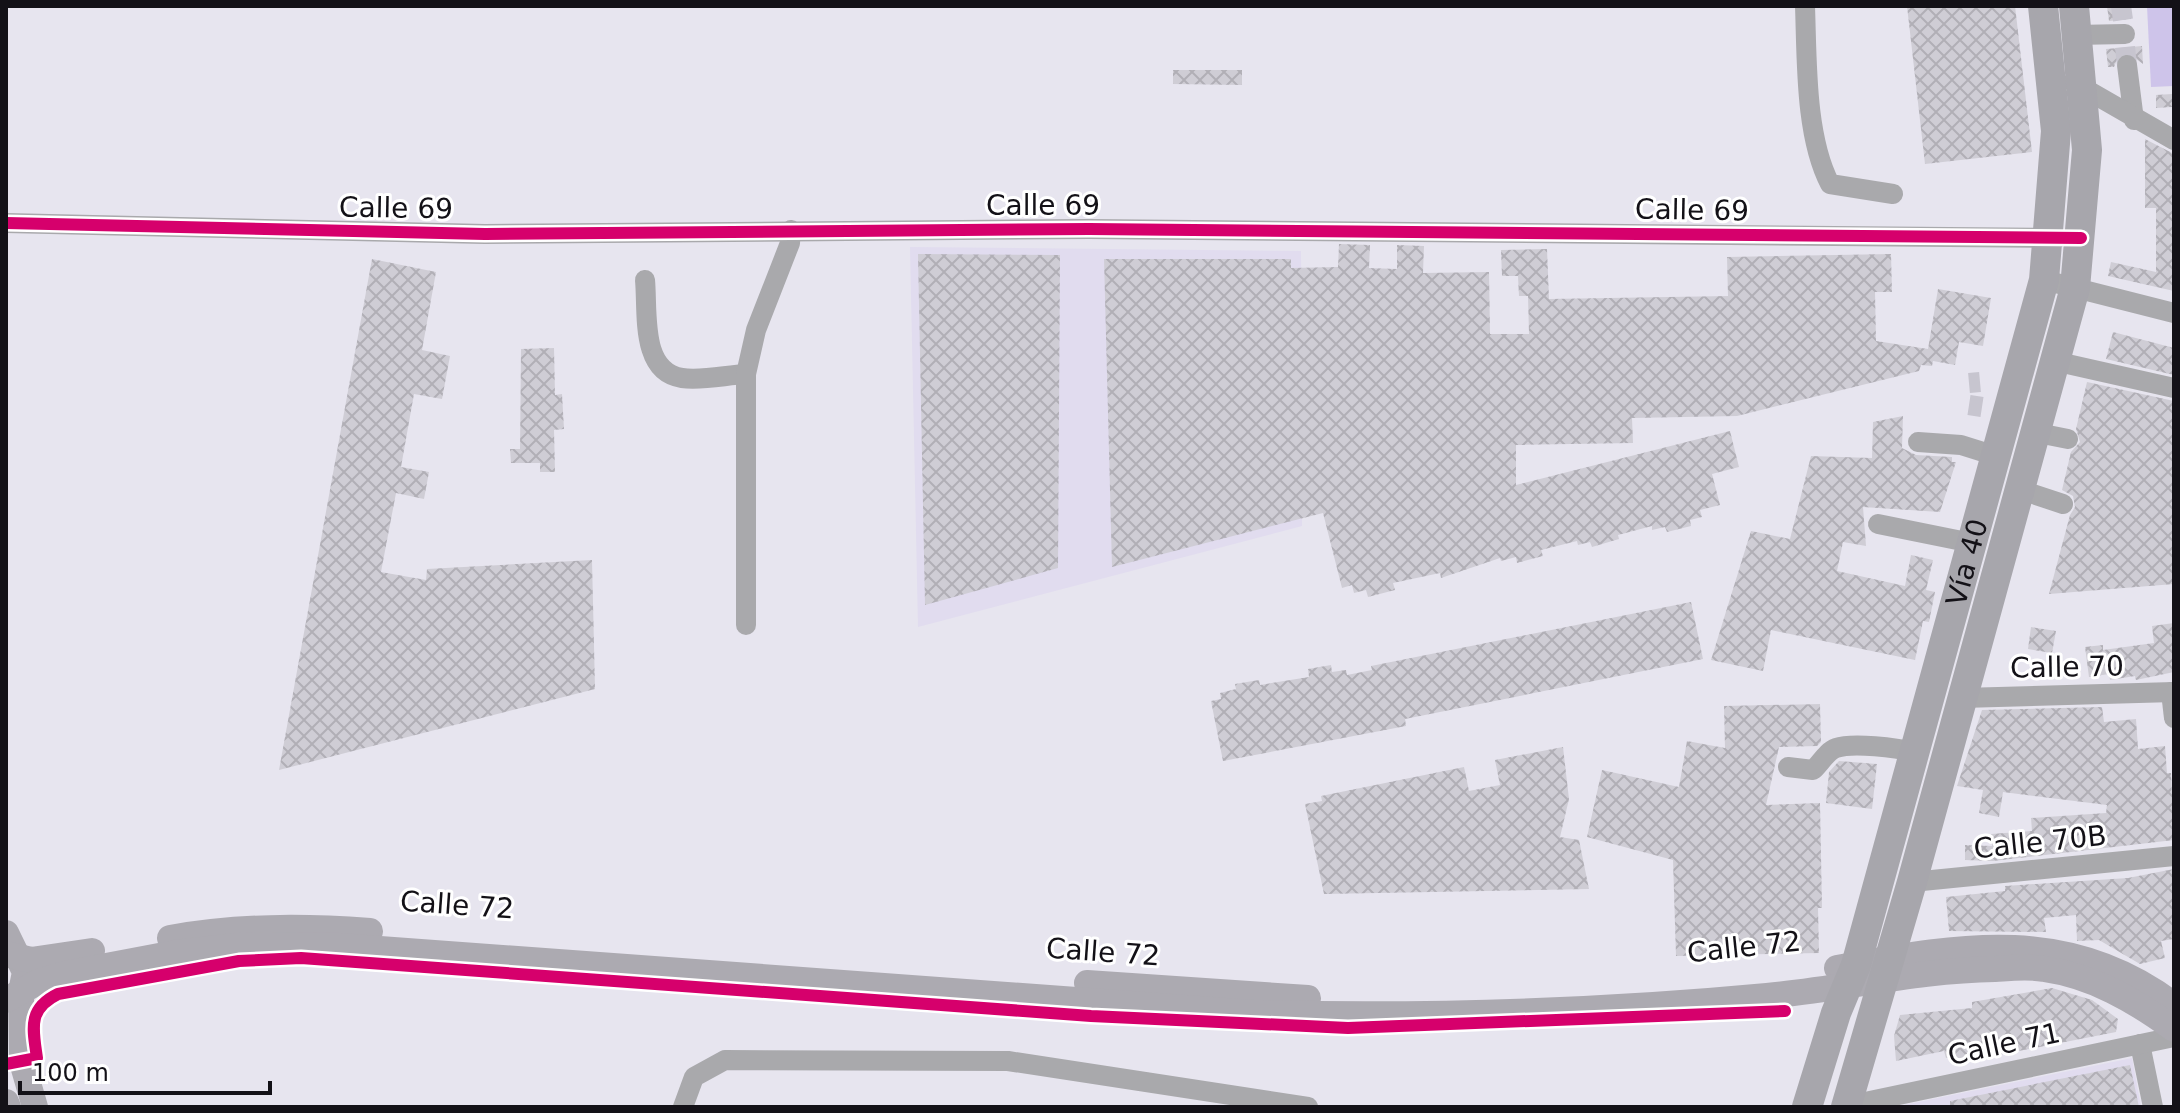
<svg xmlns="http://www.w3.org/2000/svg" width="2180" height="1113" font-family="'DejaVu Sans',sans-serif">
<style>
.built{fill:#e1dcef}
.green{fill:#cec4ea}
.building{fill:url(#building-cross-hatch)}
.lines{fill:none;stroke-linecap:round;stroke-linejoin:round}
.minor-tunnel{stroke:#c7c5cf;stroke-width:20;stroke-dasharray:20 10;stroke-linecap:butt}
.minor{stroke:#a9a9ac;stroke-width:20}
.major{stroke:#acaab1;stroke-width:26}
.highway{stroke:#a7a6ac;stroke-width:30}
.cycleway-casing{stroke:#fff;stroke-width:17}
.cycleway{stroke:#d6006c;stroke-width:12}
.labels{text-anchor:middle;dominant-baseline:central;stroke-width:6;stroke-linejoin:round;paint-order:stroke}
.street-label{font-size:28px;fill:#131117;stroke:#fff}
</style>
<defs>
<pattern id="building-cross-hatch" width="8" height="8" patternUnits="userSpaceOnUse" patternTransform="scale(2)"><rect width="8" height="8" fill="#cfcdd5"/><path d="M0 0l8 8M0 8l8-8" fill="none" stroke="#b1afb6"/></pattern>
</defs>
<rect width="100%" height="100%" fill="#e7e5ef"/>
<g class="built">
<path d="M 910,247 L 1301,251 L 1302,526 L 918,627 Z"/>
<path d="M 2132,1058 L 2141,1107 L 1894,1107 Z"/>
</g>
<path class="green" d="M 2147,6 L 2174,6 L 2174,86 L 2151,87 Z"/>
<g class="building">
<path d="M 1907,6 L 2015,6 L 2032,152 L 1925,164 Z"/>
<path d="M 2107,6 L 2130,6 L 2131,19 L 2109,21 Z"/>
<path d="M 2142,46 L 2143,64 L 2126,52 L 2119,55 L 2114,67 L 2108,67 L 2106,49 Z"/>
<path d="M 1173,70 L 1242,70 L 1242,85 L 1173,84 Z"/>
<path d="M 2172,94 L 2172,107 L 2156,108 L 2156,95 Z"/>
<path d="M 2145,139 L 2174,154 L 2174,291 L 2108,276 L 2111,262 L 2156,272 L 2156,208 L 2145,208 Z"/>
<path d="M 1339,244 L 1370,245 L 1369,268 L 1397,269 L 1397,245 L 1424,246 L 1423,273 L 1489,272 L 1490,334 L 1529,334 L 1528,296 L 1519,296 L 1518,276 L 1502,276 L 1501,250 L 1547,249 L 1549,299 L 1728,296 L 1727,257 L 1891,254 L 1892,292 L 1875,292 L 1876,341 L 1928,349 L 1938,289 L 1991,298 L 1983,346 L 1959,342 L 1955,365 L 1933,361 L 1932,366 L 1921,365 L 1919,371 L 1737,416 L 1632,418 L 1633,443 L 1516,445 L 1516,485 L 1730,431 L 1739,467 L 1712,474 L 1720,505 L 1700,510 L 1702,517 L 1690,520 L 1691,526 L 1667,532 L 1665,527 L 1652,530 L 1652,526 L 1618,535 L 1619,539 L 1592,547 L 1590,542 L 1578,545 L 1577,541 L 1541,550 L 1543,556 L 1517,563 L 1516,557 L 1501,561 L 1500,558 L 1441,578 L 1440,573 L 1393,583 L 1395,590 L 1368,597 L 1366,590 L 1354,593 L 1352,585 L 1342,588 L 1323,513 L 1112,567 L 1104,259 L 1291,259 L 1291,268 L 1338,267 Z"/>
<path d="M 918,254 L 1060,255 L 1058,568 L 925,605 Z"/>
<path d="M 372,259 L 436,272 L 422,350 L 450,356 L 442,399 L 414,394 L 401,467 L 429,472 L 424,499 L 396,493 L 381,572 L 426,580 L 427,569 L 592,560 L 595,689 L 279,770 Z"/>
<path d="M 2113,332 L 2174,348 L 2174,375 L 2106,359 Z"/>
<path d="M 554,348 L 555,395 L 562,394 L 564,429 L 554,430 L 555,472 L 540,472 L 540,463 L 511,463 L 510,449 L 520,449 L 521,349 Z"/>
<path d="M 2087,382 L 2174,401 L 2174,584 L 2049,594 L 2070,515 L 2075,507 L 2073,496 L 2062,490 L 2071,452 L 2080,442 L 2076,429 Z"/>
<path d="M 1903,416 L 1902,448 L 1916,455 L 1952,457 L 1952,462 L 1956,462 L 1940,512 L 1863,507 L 1866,546 L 1843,542 L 1837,571 L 1905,586 L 1911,555 L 1933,560 L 1926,590 L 1935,592 L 1929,622 L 1923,621 L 1915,660 L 1771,630 L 1763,671 L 1711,660 L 1751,531 L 1790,539 L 1811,456 L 1872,458 L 1873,422 Z"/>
<path d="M 1691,602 L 1703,659 L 1405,719 L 1406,726 L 1223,761 L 1211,701 L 1221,699 L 1220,693 L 1236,689 L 1235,684 L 1259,680 L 1260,685 L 1309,677 L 1308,669 L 1331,665 L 1332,672 L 1346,670 L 1347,675 L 1372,670 L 1371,666 Z"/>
<path d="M 2174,623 L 2174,672 L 2136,680 L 2135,676 L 2110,680 L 2109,674 L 2089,677 L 2085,647 L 2103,645 L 2103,650 L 2154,643 L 2152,626 Z"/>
<path d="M 2031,627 L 2056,631 L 2052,653 L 2028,649 Z"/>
<path d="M 1820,704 L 1821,742 L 1817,746 L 1779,747 L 1766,805 L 1820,803 L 1822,908 L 1818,908 L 1819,953 L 1676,956 L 1673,860 L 1587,837 L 1602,770 L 1679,787 L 1687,741 L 1725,748 L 1724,706 Z"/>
<path d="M 2102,707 L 2104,722 L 2136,719 L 2138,749 L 2165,746 L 2167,773 L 2171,773 L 2174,840 L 1993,861 L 1965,860 L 1965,845 L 1992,846 L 1991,834 L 2032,831 L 2031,818 L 2106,813 L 2107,805 L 2003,792 L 1999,817 L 1979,813 L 1983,790 L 1957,786 L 1982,710 Z"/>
<path d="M 1563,747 L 1569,799 L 1560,837 L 1579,840 L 1589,889 L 1324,894 L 1305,804 L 1322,801 L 1321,796 L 1464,767 L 1469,791 L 1500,785 L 1495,760 Z"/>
<path d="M 1839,761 L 1877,764 L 1872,809 L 1826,803 L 1829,772 Z"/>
<path d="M 2174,869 L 2174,939 L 2161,941 L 2165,958 L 2140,964 L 2099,940 L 2077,941 L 2076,915 L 2044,918 L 2046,932 L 1949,931 L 1946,897 L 2005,891 L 2005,886 L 2128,878 Z"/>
<path d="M 2052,988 L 2092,1000 L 2118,1019 L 2116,1032 L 1983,1058 L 1946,1058 L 1944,1051 L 1896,1061 L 1894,1036 L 1900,1015 L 1972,1008 L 1972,1002 Z"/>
<path d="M 2130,1065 L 2139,1107 L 1950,1107 L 1950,1101 Z"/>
</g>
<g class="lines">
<g class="minor-tunnel">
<path d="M 2121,6 L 2123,20"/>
<path d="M 2125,47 L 2127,65"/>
<path d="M 1969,383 L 1980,382"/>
<path d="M 1969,405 L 1982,407"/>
</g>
<g class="minor">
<path d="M 1805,6 C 1807,60 1805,136 1830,184 L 1893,194"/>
<path d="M 2076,35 L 2125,34"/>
<path d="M 2127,65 L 2134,120"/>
<path d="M 2073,82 L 2174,140"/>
<path d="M 6,223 L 485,234 L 1089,229 L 2057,238"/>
<path d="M 645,280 C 648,312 640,372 682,378 C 702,381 726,375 746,374"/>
<path d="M 2044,280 L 2174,313"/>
<path d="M 2054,361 L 2174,388"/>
<path d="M 2033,432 L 2068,439"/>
<path d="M 1918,442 L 1961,445 L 1996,456"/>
<path d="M 2018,489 L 2063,504"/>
<path d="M 1878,524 L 1972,543"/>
<path d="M 746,625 L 746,374 L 756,330 L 790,243 L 791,230"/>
<path d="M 2171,692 L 2174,718"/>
<path d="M 1962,698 L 2174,692"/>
<path d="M 1788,767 L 1813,770 C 1820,764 1827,751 1836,748 C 1853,742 1897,748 1914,752"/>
<path d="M 1912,882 L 2174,856"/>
<path d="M 2140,1044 L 2153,1107"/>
<path d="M 1846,1106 L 2174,1037"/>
<path d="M 683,1107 L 694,1077 L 725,1060 L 1008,1061 L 1308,1107"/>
</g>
<g class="major">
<path d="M 6,933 L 25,972 L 21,992 L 22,1062 L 35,1107"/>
<path d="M 170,938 C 238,926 302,926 370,931"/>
<path d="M 6,954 L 31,960 L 92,951"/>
<path d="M 1837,968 C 1958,946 2068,924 2174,1005"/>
<path d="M 1087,983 L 1308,998"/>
<path d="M 6,1000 L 38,982 L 64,974 L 175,953 L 244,945 L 339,946 L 1253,1013 C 1424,1017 1597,1012 1767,996 C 1844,989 1918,970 1995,969 C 2011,968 2028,966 2044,969 C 2093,976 2134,1000 2174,1029"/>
<path d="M 6,1102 L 8,1107"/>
</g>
<g class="highway">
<path id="s1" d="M 1807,1107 L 1836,1013 L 1856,965 L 2044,280 L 2056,131 L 2043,6"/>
<path d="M 1846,1107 L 1912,882 L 2075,288 L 2087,150 L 2074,6"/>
</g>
<g class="cycleway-casing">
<g id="cycleway">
<path d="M 6,223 L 485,234 L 1089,229 L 2081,238"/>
<path d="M 6,1064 L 37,1058 C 33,1029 27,1009 58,994 L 239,961 L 301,958 L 1091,1016 L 1348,1028 L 1785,1011"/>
</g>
</g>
<use href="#cycleway" class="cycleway"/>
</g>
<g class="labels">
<g class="street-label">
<text x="1043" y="205">Calle 69</text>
<text transform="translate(396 208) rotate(1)">Calle 69</text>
<text transform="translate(1692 210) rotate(1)">Calle 69</text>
<text stroke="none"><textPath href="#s1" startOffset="568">Vía 40</textPath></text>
<text transform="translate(2067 667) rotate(-1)">Calle 70</text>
<text transform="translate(2040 842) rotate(-6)">Calle 70B</text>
<text transform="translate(457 905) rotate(4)">Calle 72</text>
<text transform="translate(1744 947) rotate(-6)">Calle 72</text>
<text transform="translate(1103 952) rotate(4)">Calle 72</text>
<text transform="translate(2004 1044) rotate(-12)">Calle 71</text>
</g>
</g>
<rect width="2180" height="1113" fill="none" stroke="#131117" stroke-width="16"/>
<path d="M20 1081v12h250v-12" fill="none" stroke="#131117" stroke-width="4"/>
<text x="32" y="1081" font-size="24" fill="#131117" stroke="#ffffff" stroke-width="6" paint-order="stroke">100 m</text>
</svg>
